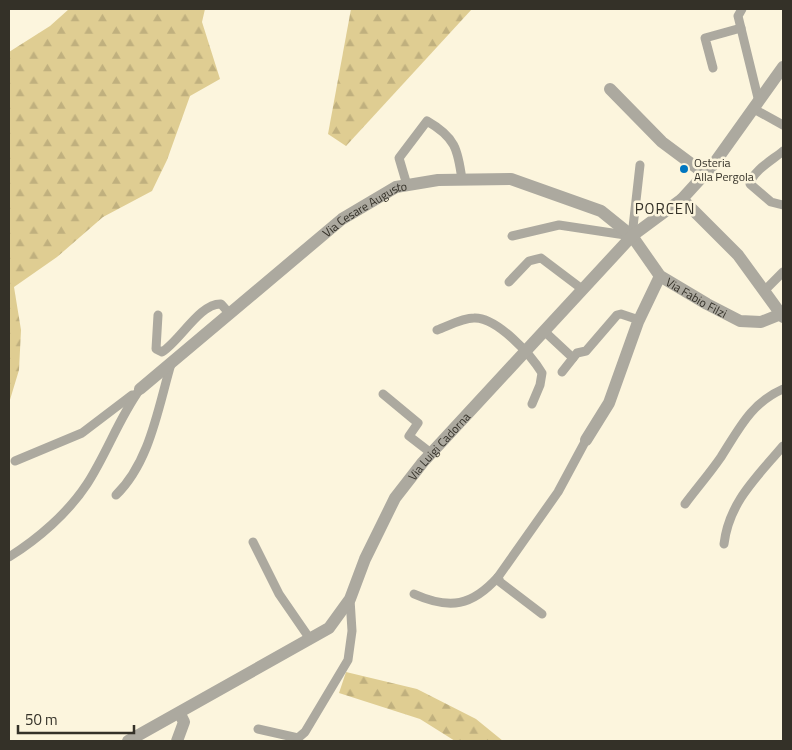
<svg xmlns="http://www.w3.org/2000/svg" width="792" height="750" font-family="'Titillium Web',sans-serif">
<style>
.forest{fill:url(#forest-firs)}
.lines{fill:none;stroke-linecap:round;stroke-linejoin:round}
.service{stroke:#aca99f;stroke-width:9}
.minor{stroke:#aca99f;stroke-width:12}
.tertiary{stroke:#aca99f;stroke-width:12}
.poi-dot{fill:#0076c0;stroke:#fcf5dd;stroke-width:2}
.labels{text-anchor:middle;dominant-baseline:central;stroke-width:5;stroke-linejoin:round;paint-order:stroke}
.poi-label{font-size:12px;fill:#343128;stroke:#fcf5dd;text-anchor:start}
.street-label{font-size:12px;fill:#343128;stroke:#fcf5dd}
.quarter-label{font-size:15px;letter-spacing:1px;fill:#343128;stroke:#fcf5dd}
</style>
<defs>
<pattern id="forest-firs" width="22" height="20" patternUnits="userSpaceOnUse" patternTransform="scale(1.25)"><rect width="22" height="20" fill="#dfcd92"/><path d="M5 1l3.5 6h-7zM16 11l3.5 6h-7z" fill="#c0b07e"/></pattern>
</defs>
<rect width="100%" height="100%" fill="#fcf5dd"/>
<g class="forest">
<path d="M 69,9 L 205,9 L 202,22 L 220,79 L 190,96 L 167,160 L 152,191 L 103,217 L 57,257 L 14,287 L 21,330 L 19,370 L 9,403 L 9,52 L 50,26 Z"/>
<path d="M 351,9 L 472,9 L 346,146 L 328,134 Z"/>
<path d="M 346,672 L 417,689 L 476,719 L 503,741 L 455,741 L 420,719 L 339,693 Z"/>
</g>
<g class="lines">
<g class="service">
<path d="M 742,9 L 738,16 L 759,102"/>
<path d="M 713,68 L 705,38 L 741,28"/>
<path d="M 754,109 L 783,125"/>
<path d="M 783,151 C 774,159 752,171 750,184 L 771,202 L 783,205"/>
<path d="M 407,185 L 399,158 L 427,121 C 455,137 458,149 462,180"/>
<path d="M 512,236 L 559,225 L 632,236 L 640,165"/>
<path d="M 509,282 L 529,261 L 541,258 L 582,289"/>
<path d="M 764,291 L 783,272"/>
<path d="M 158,315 L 156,349 L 162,352 C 180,341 200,303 221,304 L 229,313"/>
<path d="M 437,330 C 448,326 462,318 474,318 C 497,317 531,355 542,373 L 540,385 L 532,404"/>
<path d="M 544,331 L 573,358"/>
<path d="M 562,372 L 577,353 L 586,351 L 617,315 L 621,314 L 639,320"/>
<path d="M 383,394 L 418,423 L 409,436 L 431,453"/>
<path d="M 15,461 L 82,433 L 132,395"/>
<path d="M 116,495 C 150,462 158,408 171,364"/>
<path d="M 685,504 C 697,488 710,473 721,457 C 739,429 751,403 783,389"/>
<path d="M 253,542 L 279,594 L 310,639"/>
<path d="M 724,544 C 729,502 757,477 783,446"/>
<path d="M 9,557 C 38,539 68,513 87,484 C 107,453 119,418 140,389"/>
<path d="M 414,594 C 450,610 472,606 498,577"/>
<path d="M 542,614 L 500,582 L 498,577 L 558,492 L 586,440"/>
<path d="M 258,729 L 298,738 L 305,732 L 348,660 L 352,631 L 350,599"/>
</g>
<g class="minor">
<path d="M 610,89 L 662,142 L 705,174"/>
<path d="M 682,199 L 738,255 L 783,317"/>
<path id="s1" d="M 140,389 L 342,219 L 396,187 L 438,180 L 511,179 L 601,211 L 632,236 L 660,276 L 707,304 L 740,321 L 761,322 L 781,314"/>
<path d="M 586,440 L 609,403 L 638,322 L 660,276"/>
<path d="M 177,741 L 184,722 L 180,714"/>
</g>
<path class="tertiary" id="s2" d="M 128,741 L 329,628 L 350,599 L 365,559 L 395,498 L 423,462 L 632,236 L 682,199 L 713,165 L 783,67"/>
</g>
<circle class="poi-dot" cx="684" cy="169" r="5"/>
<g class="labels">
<g class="poi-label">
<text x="694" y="162">Osteria<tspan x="694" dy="14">Alla Pergola</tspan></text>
</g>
<g class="street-label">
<text stroke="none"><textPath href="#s1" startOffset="289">Via Cesare Augusto</textPath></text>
<text stroke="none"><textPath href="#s1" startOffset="669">Via Fabio Filzi</textPath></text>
<text stroke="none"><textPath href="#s2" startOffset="445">Via Luigi Cadorna</textPath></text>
</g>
<g class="quarter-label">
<text x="665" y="208">PORCEN</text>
</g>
</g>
<rect width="792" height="750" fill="none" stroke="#343128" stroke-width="20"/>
<path d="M18 725v8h116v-8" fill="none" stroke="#343128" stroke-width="2.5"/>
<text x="25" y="725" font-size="15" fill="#343128" stroke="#fcf5dd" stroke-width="4" paint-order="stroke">50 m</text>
</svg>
